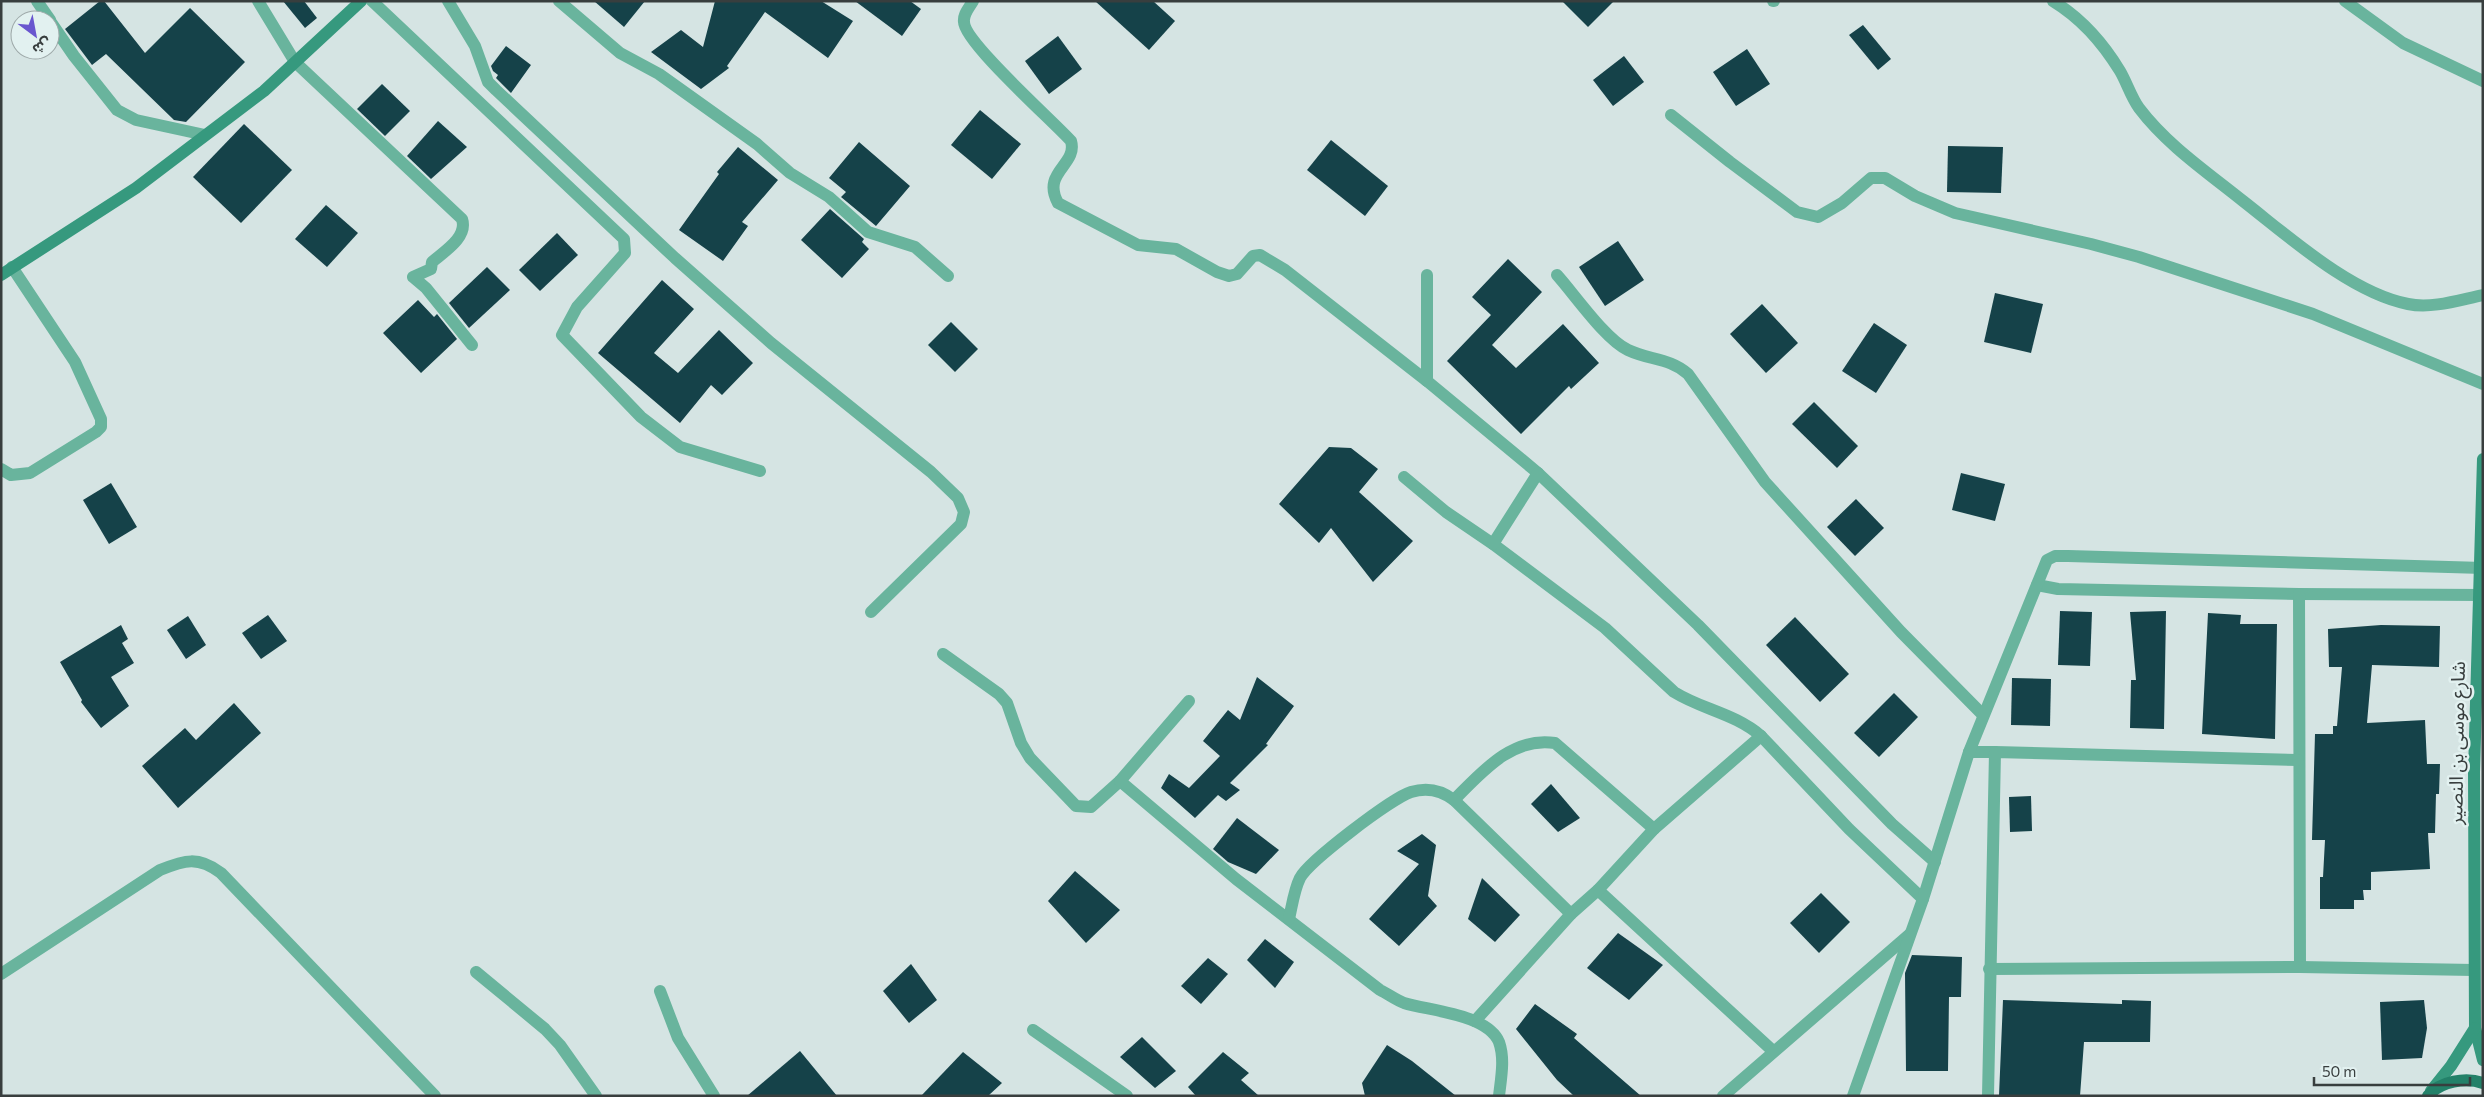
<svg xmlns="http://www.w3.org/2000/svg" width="2484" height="1097" font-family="Commissioner,'Noto Sans Arabic',sans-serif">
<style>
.building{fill:#154249}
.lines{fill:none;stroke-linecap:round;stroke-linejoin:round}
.street{stroke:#69b49d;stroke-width:12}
.secondary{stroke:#36997e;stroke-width:12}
.primary{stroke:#238169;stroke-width:12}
.labels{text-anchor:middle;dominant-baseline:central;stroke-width:5;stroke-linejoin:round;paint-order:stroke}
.street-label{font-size:19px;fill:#383e3e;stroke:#e2f1f0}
</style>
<rect width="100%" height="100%" fill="#d5e4e3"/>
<g class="building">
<path d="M 100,1 L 104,1 L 145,53 L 190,8 L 245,62 L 186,122 L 174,120 L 106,54 L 92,65 L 65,29 Z"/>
<path d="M 283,1 L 304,1 L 317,18 L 305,28 Z"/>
<path d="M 594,1 L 645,1 L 624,27 Z"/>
<path d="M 715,1 L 821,1 L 853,21 L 828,58 L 765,12 L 727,66 L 729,68 L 701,89 L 651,52 L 681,30 L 703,47 Z"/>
<path d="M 855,1 L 910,1 L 921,9 L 902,36 Z"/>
<path d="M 1095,1 L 1153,1 L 1175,21 L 1149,50 Z"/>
<path d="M 1562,1 L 1614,1 L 1588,27 Z"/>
<path d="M 1863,25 L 1891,59 L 1878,70 L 1849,35 Z"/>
<path d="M 1058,36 L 1082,69 L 1049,94 L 1025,61 Z"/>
<path d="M 506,46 L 531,65 L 511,93 L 496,78 L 498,75 L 493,71 L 491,66 Z"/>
<path d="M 1747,49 L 1770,84 L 1736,106 L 1713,72 Z"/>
<path d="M 1624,56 L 1644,82 L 1613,106 L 1593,80 Z"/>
<path d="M 382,84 L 410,111 L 385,136 L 357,109 Z"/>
<path d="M 980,110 L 1021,144 L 992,179 L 951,145 Z"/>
<path d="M 438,121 L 467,147 L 431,179 L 407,156 Z"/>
<path d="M 244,124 L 292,170 L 241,223 L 193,177 Z"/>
<path d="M 1331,140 L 1388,186 L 1365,216 L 1307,170 Z"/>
<path d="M 859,142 L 910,186 L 876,226 L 841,197 L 846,192 L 829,178 Z"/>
<path d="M 1948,146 L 2003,147 L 2001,193 L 1947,192 Z"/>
<path d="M 738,147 L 778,180 L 742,222 L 748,226 L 723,261 L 679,230 L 719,174 L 717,172 Z"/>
<path d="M 326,205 L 358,233 L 327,267 L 295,239 Z"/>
<path d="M 830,209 L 864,239 L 862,242 L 869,249 L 842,278 L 801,240 Z"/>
<path d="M 557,233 L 578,255 L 540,291 L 519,270 Z"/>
<path d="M 1618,241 L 1644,280 L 1605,306 L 1579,267 Z"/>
<path d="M 1508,259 L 1542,292 L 1492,345 L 1516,368 L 1563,324 L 1599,363 L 1571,389 L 1569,386 L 1521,434 L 1447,361 L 1491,315 L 1472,297 Z"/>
<path d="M 487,267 L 510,290 L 469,328 L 449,303 Z"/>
<path d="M 662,280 L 694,309 L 654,353 L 678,373 L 719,330 L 753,363 L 722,395 L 711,385 L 680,423 L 598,353 Z"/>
<path d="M 1995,293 L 2043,304 L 2031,353 L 1984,342 Z"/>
<path d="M 418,300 L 434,317 L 437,314 L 457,339 L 421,373 L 383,333 Z"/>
<path d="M 1762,304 L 1798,343 L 1766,373 L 1730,334 Z"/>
<path d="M 951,322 L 978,349 L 955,372 L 928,345 Z"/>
<path d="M 1874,323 L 1907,345 L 1876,393 L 1842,371 Z"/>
<path d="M 1814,402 L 1858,446 L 1837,468 L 1792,424 Z"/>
<path d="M 1329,447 L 1351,448 L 1378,469 L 1359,492 L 1413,541 L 1373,582 L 1331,528 L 1319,543 L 1279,504 Z"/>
<path d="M 1961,473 L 2005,484 L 1995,521 L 1952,510 Z"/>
<path d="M 111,483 L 137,527 L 109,544 L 83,500 Z"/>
<path d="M 1856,499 L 1884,528 L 1855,556 L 1827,527 Z"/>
<path d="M 2060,611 L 2092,612 L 2090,666 L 2058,665 Z"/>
<path d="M 2166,611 L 2164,729 L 2130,728 L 2131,680 L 2136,680 L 2130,612 Z"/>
<path d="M 2208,613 L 2241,615 L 2240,624 L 2277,624 L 2275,739 L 2202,734 Z"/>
<path d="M 268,615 L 287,641 L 261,659 L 242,633 Z"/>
<path d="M 188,616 L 206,645 L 186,659 L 167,630 Z"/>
<path d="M 1795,617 L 1849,674 L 1820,702 L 1766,645 Z"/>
<path d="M 121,625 L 128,639 L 122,643 L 134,663 L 111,677 L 129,706 L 101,728 L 81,702 L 82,700 L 60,662 Z"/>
<path d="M 2381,625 L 2440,626 L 2439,667 L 2372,665 L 2367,723 L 2425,720 L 2427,764 L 2440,764 L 2439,794 L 2436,794 L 2435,833 L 2428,833 L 2430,869 L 2371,872 L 2371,890 L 2363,890 L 2364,900 L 2354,900 L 2354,909 L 2320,909 L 2320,877 L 2323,877 L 2325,840 L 2312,840 L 2315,734 L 2333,734 L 2333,726 L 2337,726 L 2342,667 L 2329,667 L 2328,629 Z"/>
<path d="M 1257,677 L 1294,706 L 1266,744 L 1268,745 L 1230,783 L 1240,790 L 1226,801 L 1218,795 L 1195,818 L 1161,788 L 1169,774 L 1189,788 L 1220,756 L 1203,741 L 1228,710 L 1240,720 Z"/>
<path d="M 2012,678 L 2051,679 L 2050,726 L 2011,725 Z"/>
<path d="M 1894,693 L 1918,717 L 1879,757 L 1854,733 Z"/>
<path d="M 234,703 L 261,733 L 178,808 L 142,766 L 185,728 L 196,740 Z"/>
<path d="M 1551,784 L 1580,818 L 1558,832 L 1531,804 Z"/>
<path d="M 2031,796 L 2032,831 L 2010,832 L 2009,797 Z"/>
<path d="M 1237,818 L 1279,850 L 1256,874 L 1228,862 L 1213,849 Z"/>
<path d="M 1422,834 L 1436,845 L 1428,896 L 1437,906 L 1399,946 L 1369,919 L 1419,864 L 1397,851 Z"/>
<path d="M 1075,871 L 1120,910 L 1086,943 L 1048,901 Z"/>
<path d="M 1482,878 L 1520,915 L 1495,942 L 1468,919 Z"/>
<path d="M 1821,893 L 1850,922 L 1819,953 L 1790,923 Z"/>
<path d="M 1618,933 L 1663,965 L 1629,1000 L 1587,968 Z"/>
<path d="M 1265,939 L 1294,962 L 1275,988 L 1247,960 Z"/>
<path d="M 1912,955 L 1962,957 L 1961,997 L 1949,997 L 1948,1071 L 1906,1071 L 1905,973 Z"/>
<path d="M 1208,958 L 1228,974 L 1201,1004 L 1181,986 Z"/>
<path d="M 911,964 L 937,1000 L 909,1023 L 883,991 Z"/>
<path d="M 2003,1000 L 2122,1004 L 2122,1000 L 2151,1001 L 2150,1042 L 2084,1042 L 2080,1096 L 1999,1096 Z"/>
<path d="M 2424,1000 L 2427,1028 L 2422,1058 L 2382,1060 L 2380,1002 Z"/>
<path d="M 1535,1004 L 1577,1034 L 1574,1038 L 1641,1096 L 1574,1096 L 1557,1080 L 1516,1029 Z"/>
<path d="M 1142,1037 L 1176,1071 L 1155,1088 L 1120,1057 Z"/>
<path d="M 1387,1045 L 1412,1061 L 1456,1096 L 1365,1096 L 1362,1083 Z"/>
<path d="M 800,1051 L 837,1096 L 747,1096 Z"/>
<path d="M 963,1052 L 1002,1083 L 988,1096 L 921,1096 Z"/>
<path d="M 1223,1052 L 1249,1073 L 1241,1080 L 1259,1096 L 1196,1096 L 1188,1087 Z"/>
</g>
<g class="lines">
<g class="street">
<path d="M 37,1 L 50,20"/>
<path d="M 258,1 L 295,62 L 462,219 C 468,237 445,251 432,262 L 431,269 L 413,277 L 426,288 L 472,345"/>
<path d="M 372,1 L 624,239 L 625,253 L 577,307 L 562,335 L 641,417 L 680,447 L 760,471"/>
<path d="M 448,1 L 475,46 L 488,82 L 496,90 L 675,258 L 771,343 L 931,472 L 958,498 L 964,512 L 961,524 L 871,612"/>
<path d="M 559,1 L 620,53 L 659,74 L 757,144 L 790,173 L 829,197 L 868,232 L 915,247 L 948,276"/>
<path d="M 973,1 C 969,8 963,14 964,22 C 964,42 1053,121 1071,141 C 1078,165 1041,172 1058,203 L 1138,245 L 1176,249 L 1217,272 L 1229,276 L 1237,274 L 1253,256 L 1260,255 L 1285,270 L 1427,381"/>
<path d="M 1773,1 L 1774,1"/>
<path d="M 2053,1 C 2081,18 2103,43 2120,71 C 2127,83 2131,97 2139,108 C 2167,145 2207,172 2243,201 C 2288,236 2351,293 2408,304 C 2432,309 2459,300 2483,295"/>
<path d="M 2345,1 L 2403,43 L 2483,81"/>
<path d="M 50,21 L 74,56 L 117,110 L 136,120 L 205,135"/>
<path d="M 1671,115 L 1730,162 L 1797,212 L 1818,217 L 1842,203 L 1871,178 L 1885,178 L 1915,196 L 1955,213 L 2091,244 L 2139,257 L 2313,314 L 2483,384"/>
<path d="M 1427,275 L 1427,381 L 1538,473 L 1698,625 L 1892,824 L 1935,862"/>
<path d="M 1557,275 C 1575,295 1605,339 1628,350 C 1649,360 1670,358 1688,374 L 1765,482 L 1901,632 L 1983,715"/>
<path d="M 1,469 L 11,475 L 30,473 L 96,432 L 101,427 L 101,419 L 75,362 L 12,267"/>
<path d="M 1404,477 L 1446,512 L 1493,544 L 1605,628 L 1674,692 C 1703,710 1734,713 1761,736 L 1849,829 L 1923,899"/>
<path d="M 1493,544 L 1538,473"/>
<path d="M 2037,585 L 2058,589 L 2299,594 L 2483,595"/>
<path d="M 2299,594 L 2300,967"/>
<path d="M 943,654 L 999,694 L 1007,703 L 1021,743 L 1030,758 L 1076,806 L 1091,807 L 1120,781"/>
<path d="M 1189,701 L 1120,781 L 1236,879 L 1380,990 C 1388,994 1396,1000 1404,1003 C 1430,1011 1487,1014 1499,1042 C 1505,1059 1501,1078 1499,1096"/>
<path d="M 1969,752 L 1995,752"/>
<path d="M 1454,800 C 1481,773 1512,736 1555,743 L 1654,829"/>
<path d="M 1598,890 L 1773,1051"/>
<path d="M 1289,919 C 1292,906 1294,890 1300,878 C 1309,861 1392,798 1411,792 C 1427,787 1441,790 1454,800 L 1571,914"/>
<path d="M 1989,969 L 2300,967 L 2474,970"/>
<path d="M 476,972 L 545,1029 L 560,1045 L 596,1096"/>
<path d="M 1,974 L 160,870 C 185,860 198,856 221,873 L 435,1096"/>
<path d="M 660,991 L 678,1038 L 714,1096"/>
<path d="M 1475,1021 L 1571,914 L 1598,890 L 1654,829 L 1761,736"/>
<path d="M 1033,1030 L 1127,1096"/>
<path d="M 1723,1096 L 1910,934"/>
<path d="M 1853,1096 L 1923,899 L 1969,752 L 2047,560 L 2055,556 L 2068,556 L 2483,568"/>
<path d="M 1988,1096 L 1995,752 L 2298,760"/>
</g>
<g class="secondary">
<path d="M 1,275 L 136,188 L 264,91 L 361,1"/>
<path d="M 2483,459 L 2474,772 L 2475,1028 L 2483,1060"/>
<path d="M 2431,1091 L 2451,1066 L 2475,1028"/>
</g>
<path class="primary" d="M 2428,1096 C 2440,1081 2466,1077 2483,1083"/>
</g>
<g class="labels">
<g class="street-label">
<text transform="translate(2456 743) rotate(-89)">شارع موسى بن النصير</text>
</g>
</g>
<rect width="2484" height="1097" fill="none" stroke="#383e3e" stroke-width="5"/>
<g transform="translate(35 35) rotate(148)"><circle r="24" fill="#e2f1f0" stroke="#9ea9a9"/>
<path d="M0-4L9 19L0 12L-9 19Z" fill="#6956cf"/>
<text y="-8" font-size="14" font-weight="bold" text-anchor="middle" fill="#383e3e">ش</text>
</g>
<path d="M2314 1077v8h156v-8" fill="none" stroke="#383e3e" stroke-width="2.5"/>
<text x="2322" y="1077" font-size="15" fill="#383e3e" stroke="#e2f1f0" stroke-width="4" paint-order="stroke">50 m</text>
</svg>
